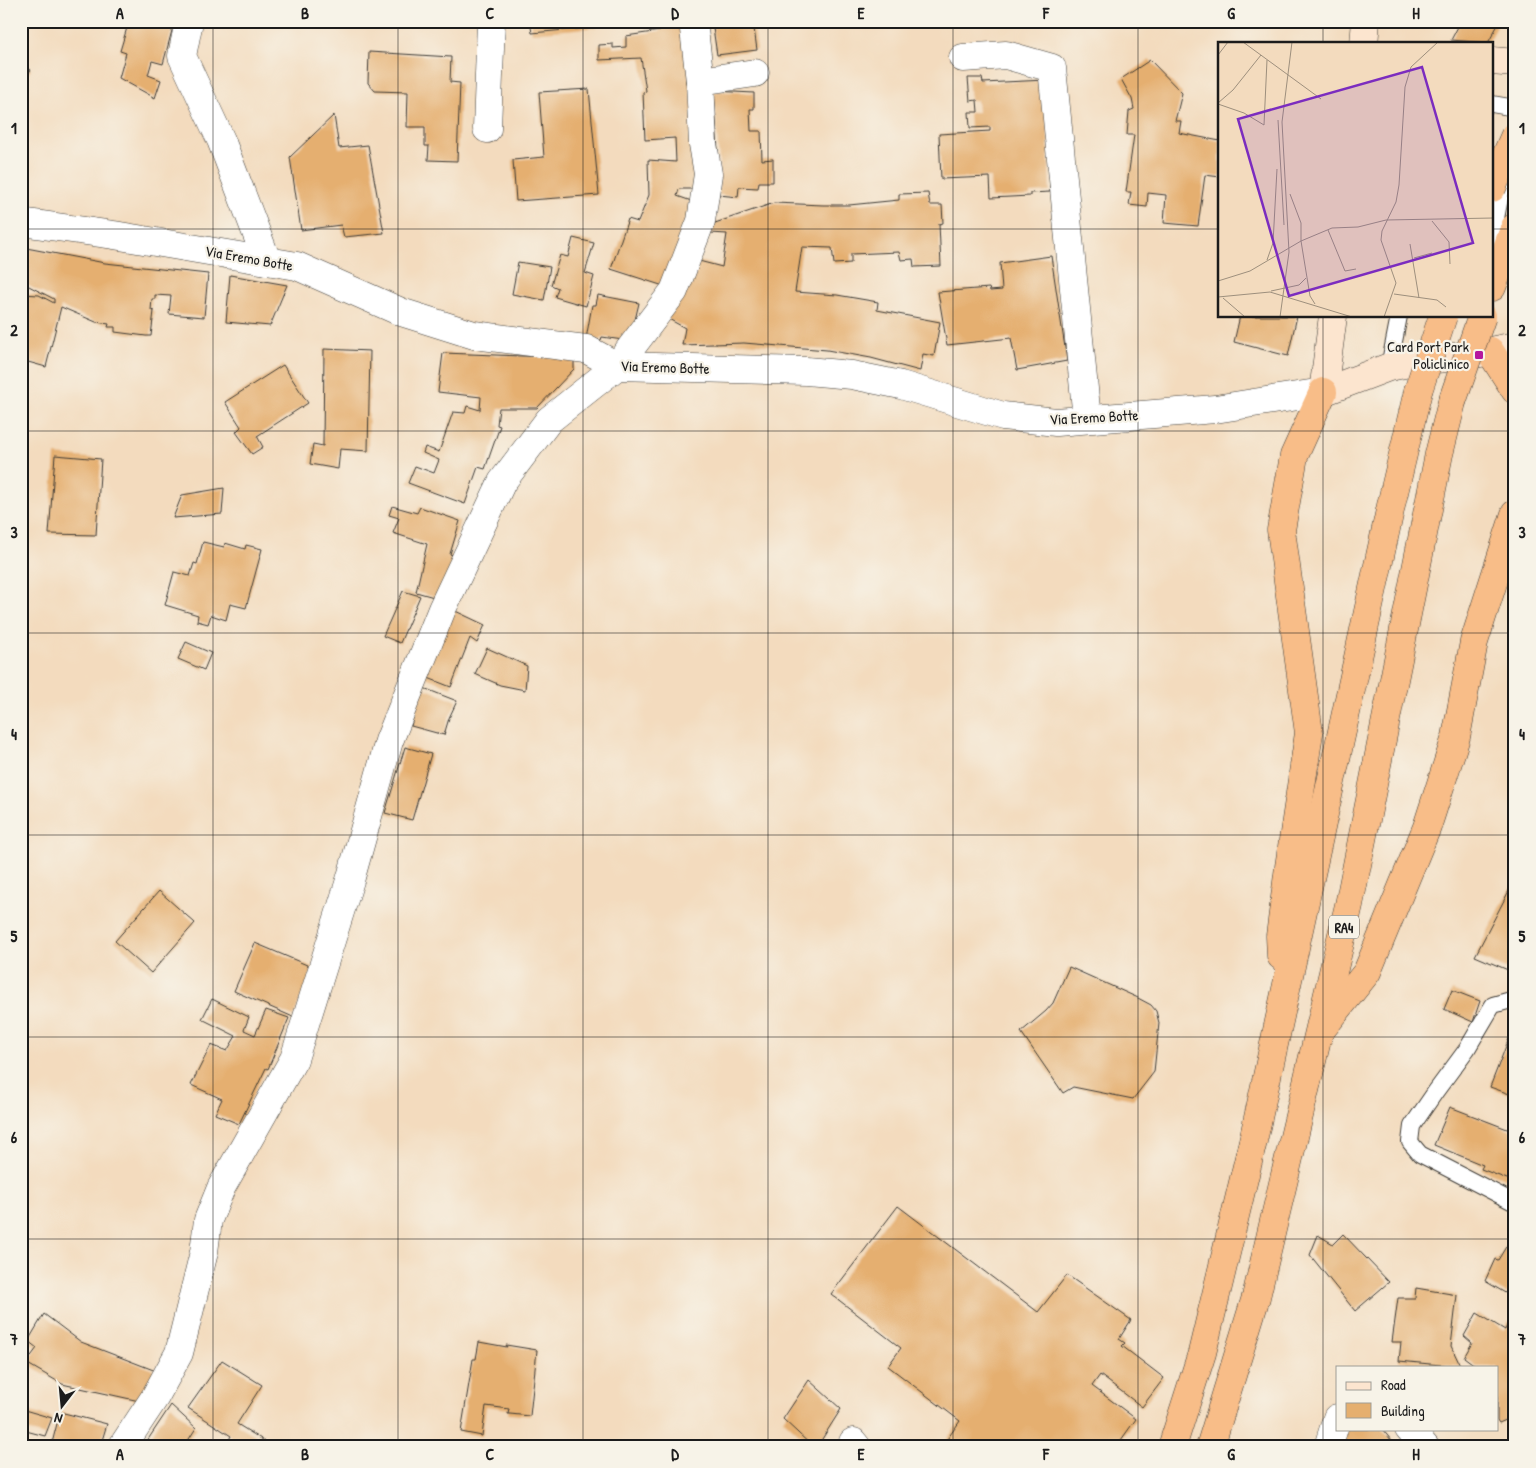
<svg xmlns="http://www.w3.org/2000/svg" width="1536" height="1468" font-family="'Patrick Hand',sans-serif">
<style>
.building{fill:#e5af6f}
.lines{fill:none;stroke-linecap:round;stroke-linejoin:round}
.lane-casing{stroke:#3c3934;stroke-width:18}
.street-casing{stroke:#3c3934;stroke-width:29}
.secondary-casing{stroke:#3c3934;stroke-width:29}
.highway-casing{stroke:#3c3934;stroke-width:29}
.lane{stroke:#fff;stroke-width:16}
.street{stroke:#fff;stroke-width:28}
.secondary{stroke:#fce5cf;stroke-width:28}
.highway{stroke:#f8bd88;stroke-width:28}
.highway-bridge-casing{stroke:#3c3934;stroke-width:29;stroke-linecap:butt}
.highway-bridge{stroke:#f8bd88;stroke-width:28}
.grid{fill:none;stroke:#1c1c1c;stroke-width:1;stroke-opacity:0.55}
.poi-dot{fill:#b5179e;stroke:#f7f3e8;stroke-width:2}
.labels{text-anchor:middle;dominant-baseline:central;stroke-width:4.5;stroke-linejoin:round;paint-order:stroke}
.shield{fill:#f7f3e8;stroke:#5e5c59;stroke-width:1}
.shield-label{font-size:14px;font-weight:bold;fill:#1c1c1c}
.street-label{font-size:15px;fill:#1c1c1c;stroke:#f7f3e8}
.poi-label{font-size:15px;fill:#1c1c1c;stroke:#f7f3e8;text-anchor:end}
.inset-road{fill:none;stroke:#9d8f7d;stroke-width:1}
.view{fill:#7b2cbf;fill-opacity:0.15;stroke:#7b2cbf;stroke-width:2.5}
.inset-edge{fill:none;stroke:#1c1c1c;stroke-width:2.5}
.neatline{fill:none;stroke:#1c1c1c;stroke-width:2}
.grid-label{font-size:16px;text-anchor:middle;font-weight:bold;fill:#1c1c1c}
</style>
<rect width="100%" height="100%" fill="#f7f3e8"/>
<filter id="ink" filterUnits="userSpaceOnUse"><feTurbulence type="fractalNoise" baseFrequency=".02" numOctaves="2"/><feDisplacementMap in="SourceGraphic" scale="10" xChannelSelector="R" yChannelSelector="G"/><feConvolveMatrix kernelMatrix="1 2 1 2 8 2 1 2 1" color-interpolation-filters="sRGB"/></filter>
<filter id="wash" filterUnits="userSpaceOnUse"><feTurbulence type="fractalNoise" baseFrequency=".0096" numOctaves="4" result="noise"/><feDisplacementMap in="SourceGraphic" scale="20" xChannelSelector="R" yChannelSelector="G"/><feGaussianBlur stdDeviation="1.12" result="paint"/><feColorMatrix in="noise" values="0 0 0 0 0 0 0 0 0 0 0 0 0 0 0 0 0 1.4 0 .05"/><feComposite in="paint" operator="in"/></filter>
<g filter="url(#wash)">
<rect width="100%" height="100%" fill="#f3dbbe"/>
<g id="blocks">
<g class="building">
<path d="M 129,21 L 168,21 L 174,23 L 163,64 L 152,61 L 148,75 L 161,80 L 155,98 L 119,78 L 126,53 L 120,51 Z"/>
<path d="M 530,21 L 596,21 L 597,27 L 532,33 Z"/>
<path d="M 658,21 L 685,21 L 700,189 L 679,189 L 677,196 L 700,204 L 670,288 L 611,269 L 628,219 L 638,222 L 649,195 L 648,160 L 676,162 L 675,138 L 645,140 L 643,92 L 646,91 L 641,58 L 599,60 L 599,45 L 613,44 L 613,48 L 626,47 L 626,36 L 660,31 Z"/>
<path d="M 712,21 L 753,21 L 757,50 L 717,55 Z"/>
<path d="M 1461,21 L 1500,21 L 1488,43 L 1451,40 Z"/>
<path d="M 369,52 L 451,57 L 450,82 L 460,83 L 457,161 L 428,160 L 429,146 L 425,146 L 425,127 L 407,127 L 408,92 L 375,91 L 368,83 Z"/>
<path d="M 1150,60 L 1182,93 L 1175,121 L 1181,121 L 1179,133 L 1220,141 L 1220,177 L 1205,175 L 1198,226 L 1164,223 L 1166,195 L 1148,193 L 1147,207 L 1129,205 L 1131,192 L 1126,192 L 1134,135 L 1127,135 L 1129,111 L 1134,109 L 1132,99 L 1121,79 Z"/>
<path d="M 21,62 L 31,70 L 21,81 Z"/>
<path d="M 968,78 L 982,78 L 983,83 L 1046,80 L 1050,192 L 1030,193 L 1030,196 L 991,198 L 990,177 L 941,179 L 939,134 L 990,131 L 990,127 L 970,128 L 969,112 L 978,112 L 977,100 L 970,101 Z"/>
<path d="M 589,89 L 599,195 L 516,201 L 513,160 L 544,157 L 539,92 Z"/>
<path d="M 714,91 L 754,93 L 754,109 L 750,109 L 751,131 L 761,131 L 762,160 L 773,159 L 773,182 L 759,182 L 758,188 L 739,187 L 738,197 L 719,195 L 719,165 Z"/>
<path d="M 334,115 L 339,148 L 368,145 L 384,233 L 344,237 L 341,225 L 301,230 L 290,157 Z"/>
<path d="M 928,193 L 930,205 L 942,205 L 943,223 L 939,224 L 941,266 L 914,267 L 913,259 L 901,260 L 899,252 L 851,254 L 851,263 L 834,264 L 832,248 L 802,247 L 795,292 L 837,295 L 878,302 L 877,310 L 940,322 L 934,356 L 923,354 L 920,371 L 871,358 L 827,350 L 744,343 L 682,345 L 685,328 L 665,317 L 699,261 L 722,267 L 727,234 L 711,233 L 715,223 L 774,203 L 823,205 L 849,205 L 899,200 L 899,194 Z"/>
<path d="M 573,238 L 594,243 L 585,273 L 594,276 L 586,306 L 555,297 L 558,288 L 551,285 L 560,255 L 568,257 Z"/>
<path d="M 21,247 L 105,263 L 208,274 L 204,317 L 169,314 L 171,296 L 155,295 L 155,299 L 152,299 L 151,310 L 154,311 L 151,336 L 146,336 L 115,332 L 115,327 L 108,327 L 109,324 L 96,322 L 61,307 L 46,367 L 21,360 L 21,294 L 39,295 L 54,303 L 54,299 L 21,282 Z"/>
<path d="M 1051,256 L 1067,361 L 1017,370 L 1011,338 L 947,345 L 938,292 L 989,288 L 990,291 L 1002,290 L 1000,263 Z"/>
<path d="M 518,262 L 550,267 L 544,300 L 512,294 Z"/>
<path d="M 230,275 L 287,285 L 270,326 L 226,322 Z"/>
<path d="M 598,295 L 639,303 L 630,341 L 602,337 L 601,340 L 586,339 L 592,305 L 596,305 Z"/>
<path d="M 1240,316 L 1297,316 L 1288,356 L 1234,342 Z"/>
<path d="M 324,349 L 370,351 L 368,451 L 340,449 L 338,469 L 310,464 L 313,444 L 323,446 Z"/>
<path d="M 443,353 L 574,358 L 574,369 L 537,408 L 499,408 L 497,425 L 500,426 L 485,469 L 478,467 L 465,504 L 408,483 L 415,466 L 434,473 L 439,460 L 423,453 L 425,447 L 439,452 L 453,412 L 465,413 L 467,406 L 480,410 L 481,397 L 438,392 Z"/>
<path d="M 283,365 L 308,403 L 257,436 L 263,447 L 252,454 L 236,432 L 241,427 L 225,402 Z"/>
<path d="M 55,455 L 101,459 L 96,535 L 49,534 Z"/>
<path d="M 224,488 L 222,514 L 173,518 L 182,495 Z"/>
<path d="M 392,506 L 417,513 L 420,507 L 460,521 L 450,554 L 455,556 L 441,599 L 416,592 L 427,544 L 393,533 L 399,518 L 389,515 Z"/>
<path d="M 203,542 L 224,547 L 225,543 L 245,549 L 246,545 L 262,549 L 246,608 L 230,604 L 226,620 L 211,615 L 208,624 L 197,621 L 198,615 L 165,605 L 174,572 L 190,576 L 194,563 L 197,564 Z"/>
<path d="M 403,591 L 420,596 L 400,643 L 383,636 Z"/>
<path d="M 449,608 L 485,625 L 477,643 L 470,638 L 451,687 L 423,676 Z"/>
<path d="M 186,642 L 211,653 L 204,670 L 178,659 Z"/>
<path d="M 487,648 L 527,666 L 525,690 L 500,685 L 475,674 Z"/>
<path d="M 421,687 L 457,701 L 449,718 L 444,735 L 411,726 Z"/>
<path d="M 405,747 L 431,754 L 412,820 L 385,813 Z"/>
<path d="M 1512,885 L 1515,886 L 1515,973 L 1475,956 Z"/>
<path d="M 159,891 L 195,923 L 151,973 L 115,941 Z"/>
<path d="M 255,943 L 314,968 L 293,1017 L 234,991 Z"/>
<path d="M 1069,967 L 1136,997 L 1151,1005 L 1156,1011 L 1159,1023 L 1154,1072 L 1133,1099 L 1073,1087 L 1063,1093 L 1021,1032 L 1046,1011 L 1053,1003 Z"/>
<path d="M 1452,990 L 1480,1001 L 1473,1022 L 1444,1009 Z"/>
<path d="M 212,999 L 249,1017 L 244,1030 L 255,1035 L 266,1010 L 289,1018 L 268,1069 L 266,1068 L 239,1124 L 215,1114 L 222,1099 L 191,1085 L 211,1045 L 227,1051 L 236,1036 L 202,1019 Z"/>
<path d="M 1515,1023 L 1515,1096 L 1490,1087 Z"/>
<path d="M 1450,1107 L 1515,1132 L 1515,1182 L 1481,1169 L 1483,1165 L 1434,1145 Z"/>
<path d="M 898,1206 L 1038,1312 L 1067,1275 L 1131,1320 L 1119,1339 L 1125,1343 L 1122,1346 L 1164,1378 L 1142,1407 L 1100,1375 L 1092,1386 L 1136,1419 L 1116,1447 L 946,1447 L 943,1445 L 960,1421 L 888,1366 L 901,1348 L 831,1294 Z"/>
<path d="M 1515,1232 L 1515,1279 L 1507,1294 L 1485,1281 L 1495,1259 L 1498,1260 Z"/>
<path d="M 1343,1234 L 1389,1282 L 1355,1311 L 1310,1255 L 1318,1235 L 1333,1244 Z"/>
<path d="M 1416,1288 L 1457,1295 L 1451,1346 L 1461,1367 L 1399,1361 L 1401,1342 L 1392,1342 L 1398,1298 L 1415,1298 Z"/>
<path d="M 1477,1313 L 1505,1330 L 1509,1321 L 1515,1324 L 1515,1342 L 1511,1345 L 1515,1349 L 1515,1416 L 1499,1423 L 1497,1420 L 1497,1367 L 1474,1367 L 1476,1366 L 1464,1357 L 1472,1343 L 1464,1336 Z"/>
<path d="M 44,1314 L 81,1342 L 156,1371 L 144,1402 L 62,1384 L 26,1363 L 37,1348 L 28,1341 Z"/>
<path d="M 479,1342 L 507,1347 L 506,1345 L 537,1350 L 530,1416 L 510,1414 L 508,1414 L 509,1409 L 486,1406 L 482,1436 L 461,1432 L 473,1359 L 476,1359 Z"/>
<path d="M 222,1360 L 262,1385 L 237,1424 L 266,1442 L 262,1447 L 225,1447 L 231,1436 L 188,1408 Z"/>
<path d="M 809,1380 L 841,1409 L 817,1447 L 813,1447 L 783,1419 Z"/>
<path d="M 171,1405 L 196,1428 L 184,1447 L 143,1447 Z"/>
<path d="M 21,1409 L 52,1418 L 45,1436 L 26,1431 L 22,1447 Z"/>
<path d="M 60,1412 L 107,1424 L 100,1447 L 51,1447 Z"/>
<path d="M 1345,1429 L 1382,1429 L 1397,1447 L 1344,1447 Z"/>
</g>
</g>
</g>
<g filter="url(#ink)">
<use href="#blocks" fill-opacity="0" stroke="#3c3934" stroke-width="1"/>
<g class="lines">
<g class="lane-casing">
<g id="lane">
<path d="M 1492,104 L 1515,108"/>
<path d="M 1492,239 L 1504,177"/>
<path d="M 1389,367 L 1399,316"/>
<path d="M 1515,1001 L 1511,1000 L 1493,1005 L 1467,1049 L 1436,1091 L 1412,1126 L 1410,1142 L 1420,1154 L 1515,1203"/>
</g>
</g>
<g class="street-casing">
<g id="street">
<path d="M 189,21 L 182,56 L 221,140 L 267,261"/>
<path d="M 963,58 L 1006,55 L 1052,68 L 1087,419"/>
<path d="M 700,81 L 755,73"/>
<path d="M 487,129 L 491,21"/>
<path d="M 21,222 L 114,235 L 297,266 L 401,312 L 474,335 L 586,349 L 617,366 L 806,371 L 852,375 L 901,385 L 1003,416 L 1056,422 L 1215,409 L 1323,392"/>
<path d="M 1409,1429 L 1425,1447"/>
<path d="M 853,1442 L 857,1447"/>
<path d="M 122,1447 L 155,1397 L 179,1353 L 204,1252 L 208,1220 L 221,1188 L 294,1059 L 351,877 L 389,741 L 442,609 L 502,482 L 549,420 L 617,366 L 674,291 L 701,221 L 708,174 L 703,144 L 700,81 L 693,21"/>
<path d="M 1328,1447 L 1337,1418"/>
</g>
</g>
<g class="secondary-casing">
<g id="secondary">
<path d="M 1364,44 L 1366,21"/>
<path d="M 1492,61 L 1515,63"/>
<path d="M 1333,316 L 1323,392 L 1389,367 L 1419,361 L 1470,355 L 1515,346"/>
</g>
</g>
<g class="highway-casing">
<g id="highway">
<path d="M 1492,287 L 1515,227"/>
<path d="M 1490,351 L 1515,390"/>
<path d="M 1281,956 L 1280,936 L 1289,867 L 1309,733 L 1281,530 L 1294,456 L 1323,392"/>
<path d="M 1324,1026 L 1367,972 L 1427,827 L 1456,737 L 1474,642 L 1515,514"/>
<path d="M 1172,1447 L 1202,1353 L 1253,1141 L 1392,501 L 1418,391"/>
<path d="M 1210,1447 L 1256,1297 L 1349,905 L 1439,454 L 1452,402"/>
</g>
</g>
<use href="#lane" class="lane"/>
<use href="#street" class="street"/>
<use href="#secondary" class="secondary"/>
<use href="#highway" class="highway"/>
<g class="highway-bridge-casing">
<g id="highway-bridge">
<path d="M 1492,188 L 1515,135"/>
<path d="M 1418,391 L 1443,316"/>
<path d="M 1452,402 L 1482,316"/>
</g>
</g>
<use href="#highway-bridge" class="highway-bridge"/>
</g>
</g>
<path class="grid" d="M 213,21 L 213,1447M 398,21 L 398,1447M 583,21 L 583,1447M 768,21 L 768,1447M 953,21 L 953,1447M 1138,21 L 1138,1447M 1323,21 L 1323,44M 21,229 L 1220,229M 1492,229 L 1515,229M 1323,316 L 1323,1447M 21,431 L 1515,431M 21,633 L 1515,633M 21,835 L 1515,835M 21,1037 L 1515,1037M 21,1239 L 1515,1239"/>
<rect class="poi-dot" x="1474" y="350" width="10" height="10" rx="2.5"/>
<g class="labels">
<rect class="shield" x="1329" y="915.5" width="30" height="23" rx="4"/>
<g class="shield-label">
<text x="1344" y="927">RA4</text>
</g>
<g class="street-label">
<text transform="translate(249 258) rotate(10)">Via Eremo Botte</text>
<text transform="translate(665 367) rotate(2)">Via Eremo Botte</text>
<text transform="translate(1094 417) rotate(-3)">Via Eremo Botte</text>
</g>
<g class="poi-label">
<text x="1469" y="346">Card Port Park<tspan x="1469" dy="17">Policlinico</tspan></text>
</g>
</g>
<g transform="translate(1218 42)">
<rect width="275" height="275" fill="#f3dbbe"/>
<path class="inset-road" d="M 25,0 L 103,57M 0,13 L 10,0M 0,61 L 15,48 L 43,13M 0,62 L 26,71 L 46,83 L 49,18M 60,78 L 66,183M 72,152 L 83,181 L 83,199M 214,179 L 231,200 L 232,222M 110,188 L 127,229 L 138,227M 83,199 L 92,254 L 97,262M 192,202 L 201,256M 196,216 L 214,211M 49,218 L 55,201 L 59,127M 0,239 L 32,229 L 83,199 L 114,186 L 140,185 L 168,178 L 275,176M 53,249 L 81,243 L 88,236M 176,252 L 219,258 L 228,265M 0,255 L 52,250 L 134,275M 5,256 L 27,275M 62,275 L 71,210 L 64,80 L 74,0M 166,275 L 178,241 L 163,198 L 164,189 L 178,160 L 181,143 L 187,45 L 193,25 L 220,0"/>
<path class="view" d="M 204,25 L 255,201 L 71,254 L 20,77 Z"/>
<rect width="275" height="275" class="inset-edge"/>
</g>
<rect width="1536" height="1468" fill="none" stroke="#f7f3e8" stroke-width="55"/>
<rect x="1336" y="1366" width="162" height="65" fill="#f7f3e8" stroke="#9f9d96"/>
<rect x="1346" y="1382" width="25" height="8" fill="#fce5cf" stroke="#9f9d96"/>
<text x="1381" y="1390" font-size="15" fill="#1c1c1c">Road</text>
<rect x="1346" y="1403" width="25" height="15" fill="#e5af6f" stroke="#9f9d96"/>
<text x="1381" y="1416" font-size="15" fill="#1c1c1c">Building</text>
<g transform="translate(62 1406) rotate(196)" stroke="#f7f3e8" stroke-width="4" paint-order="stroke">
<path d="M0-4L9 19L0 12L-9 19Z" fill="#1c1c1c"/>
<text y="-8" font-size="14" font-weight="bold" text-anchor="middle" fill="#1c1c1c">N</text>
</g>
<rect x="28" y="28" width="1480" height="1412" class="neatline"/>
<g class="grid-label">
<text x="120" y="19">A</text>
<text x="305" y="19">B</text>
<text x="490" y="19">C</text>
<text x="675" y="19">D</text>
<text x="861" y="19">E</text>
<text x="1046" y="19">F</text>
<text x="1231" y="19">G</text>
<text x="1416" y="19">H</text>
<text x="14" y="134">1</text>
<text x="1522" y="134">1</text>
<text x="14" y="336">2</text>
<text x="1522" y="336">2</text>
<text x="14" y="538">3</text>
<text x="1522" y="538">3</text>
<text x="14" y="740">4</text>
<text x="1522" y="740">4</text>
<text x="14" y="942">5</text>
<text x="1522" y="942">5</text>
<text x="14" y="1143">6</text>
<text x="1522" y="1143">6</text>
<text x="14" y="1345">7</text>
<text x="1522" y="1345">7</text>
<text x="120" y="1460">A</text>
<text x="305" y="1460">B</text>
<text x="490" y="1460">C</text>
<text x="675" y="1460">D</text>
<text x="861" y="1460">E</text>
<text x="1046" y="1460">F</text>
<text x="1231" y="1460">G</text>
<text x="1416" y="1460">H</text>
</g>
</svg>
